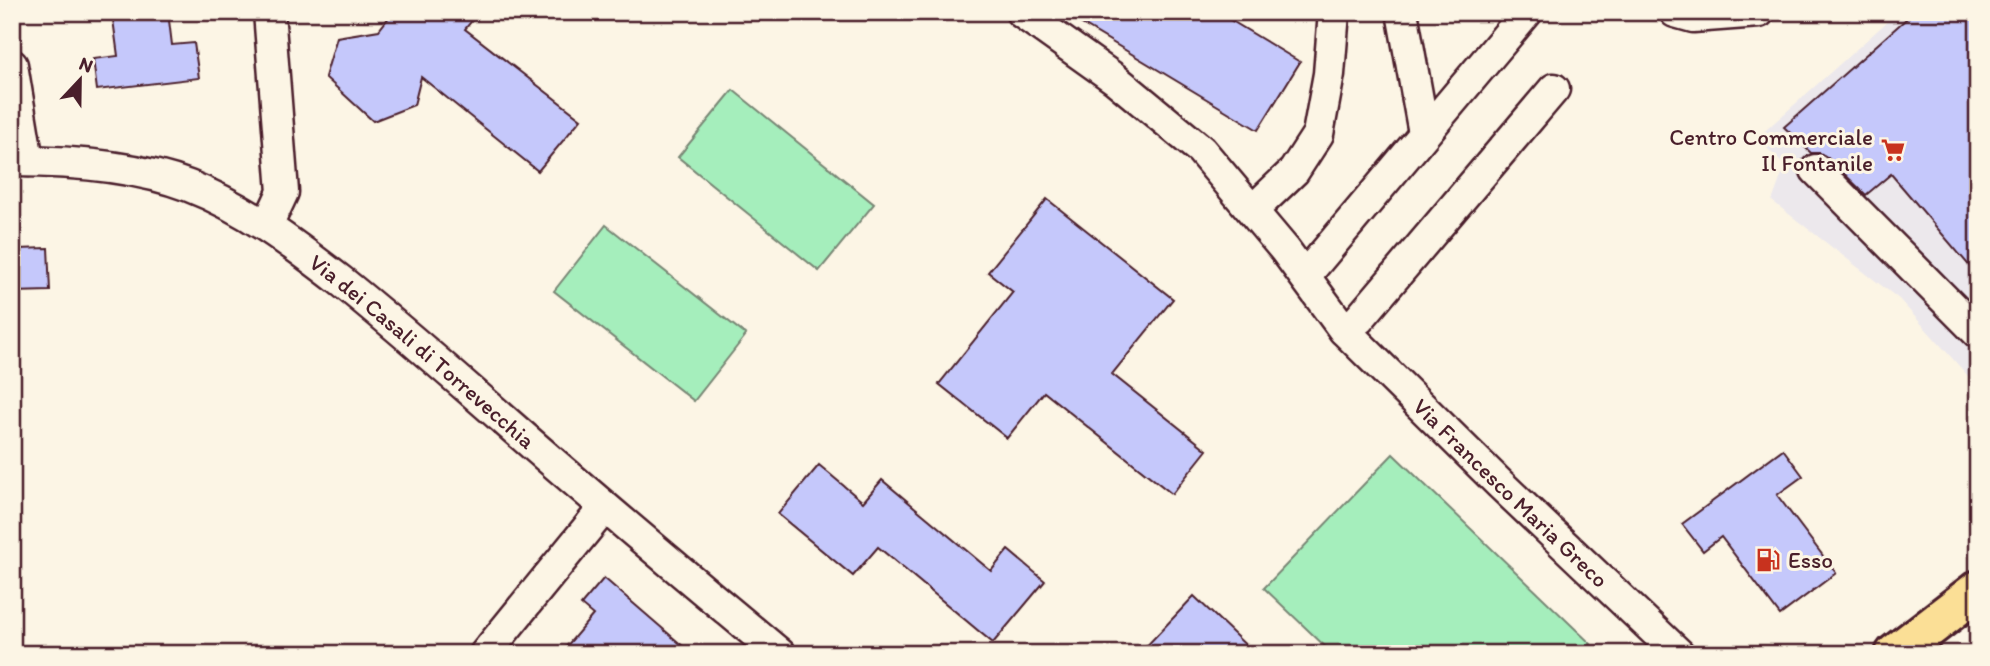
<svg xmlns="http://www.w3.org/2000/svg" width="1990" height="666" font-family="Itim,sans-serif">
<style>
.built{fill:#ece8ec}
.green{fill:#a5eebc;stroke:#788674;stroke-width:2}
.building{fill:#c5c8fb;stroke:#4a1f2b;stroke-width:2}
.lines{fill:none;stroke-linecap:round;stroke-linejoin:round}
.minor-casing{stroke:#4a1f2b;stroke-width:35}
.major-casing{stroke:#4a1f2b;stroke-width:44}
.minor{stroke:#fcf5e5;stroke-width:30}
.major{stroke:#fbdf96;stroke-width:38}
.labels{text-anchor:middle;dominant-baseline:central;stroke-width:6;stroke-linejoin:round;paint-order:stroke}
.poi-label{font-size:23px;fill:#4a1f2b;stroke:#fcf5e5;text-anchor:end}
.street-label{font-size:23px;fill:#4a1f2b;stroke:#fcf5e5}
</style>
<rect width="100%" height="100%" fill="#fcf5e5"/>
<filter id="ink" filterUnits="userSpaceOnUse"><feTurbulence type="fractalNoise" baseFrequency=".0143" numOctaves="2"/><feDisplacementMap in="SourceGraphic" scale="14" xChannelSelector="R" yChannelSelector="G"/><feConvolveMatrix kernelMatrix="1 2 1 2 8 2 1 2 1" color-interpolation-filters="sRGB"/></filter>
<g filter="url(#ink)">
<path class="built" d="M 1898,12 L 1978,12 L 1978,387 L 1899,299 L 1772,201 L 1785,166 L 1757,138 Z"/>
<g class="green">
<path d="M 733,90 L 874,204 L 819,271 L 678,157 Z"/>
<path d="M 606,225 L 746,335 L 694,401 L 554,291 Z"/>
<path d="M 1393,454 L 1591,644 L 1581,654 L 1333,654 L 1264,588 Z"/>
</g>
<g class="building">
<path d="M 112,12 L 168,12 L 172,45 L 194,43 L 199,78 L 97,90 L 93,59 L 118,56 Z"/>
<path d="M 393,12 L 479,12 L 465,29 L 581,119 L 538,171 L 421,77 L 414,105 L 373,121 L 325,77 L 337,37 L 379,30 Z"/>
<path d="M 1062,12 L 1217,12 L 1300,62 L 1258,130 Z"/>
<path d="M 1914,12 L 1978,12 L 1978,276 L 1891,174 L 1866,195 L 1828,158 L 1820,153 L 1811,153 L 1784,127 Z"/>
<path d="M 1047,199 L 1173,299 L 1112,374 L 1207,450 L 1172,494 L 1044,392 L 1007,438 L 939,384 L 1013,292 L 988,272 Z"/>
<path d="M 48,248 L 50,291 L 12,292 L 12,258 L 18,258 L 17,249 Z"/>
<path d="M 1783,449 L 1803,476 L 1777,495 L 1836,573 L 1780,615 L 1721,537 L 1703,551 L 1682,524 Z"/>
<path d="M 819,465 L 863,502 L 882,480 L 991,571 L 1008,550 L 1045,581 L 993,643 L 878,547 L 853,576 L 778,514 Z"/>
<path d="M 604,578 L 692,654 L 560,654 L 593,615 L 581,605 Z"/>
<path d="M 1194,596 L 1255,654 L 1139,654 Z"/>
</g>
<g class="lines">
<g class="minor-casing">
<g id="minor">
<path id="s1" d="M 1021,12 L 1115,79 L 1201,150 L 1285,250 L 1344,330 L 1500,484 L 1679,654"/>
<path d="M 1402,12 L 1424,133"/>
<path d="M 1675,12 L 1693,17 L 1759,12"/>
<path d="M 12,65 L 28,161"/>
<path id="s2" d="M 12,161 C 69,161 137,166 189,186 C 246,208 293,244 341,281 C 396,325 449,372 502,418 C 593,498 686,576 780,654"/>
<path d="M 1816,170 L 1978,333"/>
<path d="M 1253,210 L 1294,171 L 1318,134 L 1329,74 L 1334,12"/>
<path d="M 267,226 L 283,192 L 269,12"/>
<path d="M 1305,276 L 1527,12"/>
<path d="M 1344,330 L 1359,319 L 1554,89"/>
<path d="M 485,654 L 604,508"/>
</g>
</g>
<g class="major-casing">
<path id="major" d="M 1895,654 L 1978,590"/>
</g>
<use href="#minor" class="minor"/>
<use href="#major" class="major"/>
</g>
</g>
<defs>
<g id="supermarket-bare" transform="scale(1.89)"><path d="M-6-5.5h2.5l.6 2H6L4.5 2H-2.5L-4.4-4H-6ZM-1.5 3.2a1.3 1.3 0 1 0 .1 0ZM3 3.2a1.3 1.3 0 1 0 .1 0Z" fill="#c8321e" stroke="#fcf5e5" stroke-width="2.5" paint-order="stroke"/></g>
<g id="fuel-bare" transform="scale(1.89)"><path d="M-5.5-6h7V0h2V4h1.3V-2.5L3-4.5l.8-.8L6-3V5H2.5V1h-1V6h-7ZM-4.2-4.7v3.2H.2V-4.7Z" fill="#c8321e" stroke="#fcf5e5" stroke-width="2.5" paint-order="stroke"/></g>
</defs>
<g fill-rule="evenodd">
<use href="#supermarket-bare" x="1893" y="150"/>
<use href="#fuel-bare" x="1768" y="560"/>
</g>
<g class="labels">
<g class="poi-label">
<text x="1873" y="137">Centro Commerciale<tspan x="1873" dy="26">Il Fontanile</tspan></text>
<text x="1788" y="560" text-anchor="start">Esso</text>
</g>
<g class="street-label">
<text stroke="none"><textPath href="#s2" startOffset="467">Via dei Casali di Torrevecchia</textPath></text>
<text stroke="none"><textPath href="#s1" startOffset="690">Via Francesco Maria Greco</textPath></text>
</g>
</g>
<rect width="1990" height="666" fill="none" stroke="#fcf5e5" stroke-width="42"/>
<rect x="21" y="21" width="1948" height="624" fill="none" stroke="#4a1f2b" stroke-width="2.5" filter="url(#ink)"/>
<g transform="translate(80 80) rotate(22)" stroke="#fcf5e5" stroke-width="5" paint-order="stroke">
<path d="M0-5L12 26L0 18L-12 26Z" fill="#4a1f2b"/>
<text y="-10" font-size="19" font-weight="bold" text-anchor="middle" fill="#4a1f2b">N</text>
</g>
</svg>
